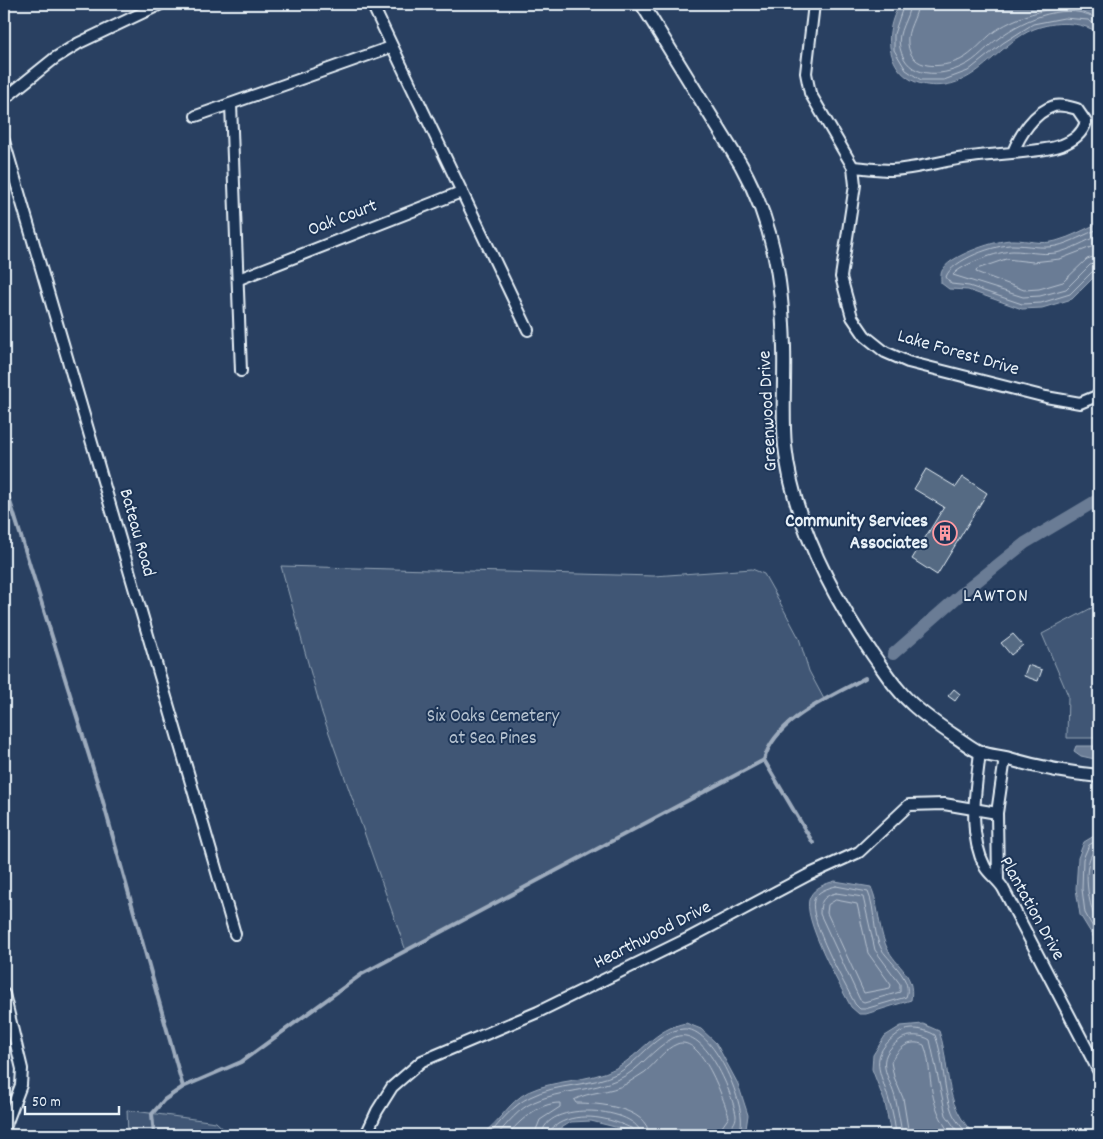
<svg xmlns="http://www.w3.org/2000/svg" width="1103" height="1139" font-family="Dekko,sans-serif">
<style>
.green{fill:#415774;stroke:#94a4b6}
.water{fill:#6b7c95;stroke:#9dabbd}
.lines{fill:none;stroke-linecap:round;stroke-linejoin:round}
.shore{stroke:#b6c2d0;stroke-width:1}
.stream{stroke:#9dabbd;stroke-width:4}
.canal{stroke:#6b7c95;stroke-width:12}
.building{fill:#556a83;stroke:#e8f1f8}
.minor-casing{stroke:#e8f1f8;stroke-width:14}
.tertiary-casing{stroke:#e8f1f8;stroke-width:16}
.minor{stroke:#1d3557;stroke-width:10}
.tertiary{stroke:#1d3557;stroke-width:12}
.labels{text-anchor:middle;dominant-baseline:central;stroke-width:4;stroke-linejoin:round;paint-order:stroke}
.street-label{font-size:19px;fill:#e8f1f8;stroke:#1d3557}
.poi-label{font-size:19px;font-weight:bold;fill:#e8f1f8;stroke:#1d3557;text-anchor:end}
.park-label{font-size:19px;fill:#b6c3d0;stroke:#1d3557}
.neighbourhood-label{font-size:20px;letter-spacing:1px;fill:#e8f1f8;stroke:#1d3557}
</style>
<rect width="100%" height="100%" fill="#294061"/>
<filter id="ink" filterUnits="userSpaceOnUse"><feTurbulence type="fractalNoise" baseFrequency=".02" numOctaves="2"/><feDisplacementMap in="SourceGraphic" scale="10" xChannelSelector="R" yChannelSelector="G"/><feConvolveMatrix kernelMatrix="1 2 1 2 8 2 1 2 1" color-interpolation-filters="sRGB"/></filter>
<g filter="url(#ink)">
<g class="green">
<path d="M 281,566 L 654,576 L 752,569 L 764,574 L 777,597 L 799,638 L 809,671 L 825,701 C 800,713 772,732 764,760 L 406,951 L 322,713 Z"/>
<path d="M 1099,604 L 1099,738 L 1067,738 L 1068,695 L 1042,634 Z"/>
<path d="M 127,1110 L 216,1122 L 230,1135 L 128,1135 Z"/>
</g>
<g class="water">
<path d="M 900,4 L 1099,4 L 1099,33 C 1080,21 1055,21 1034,29 C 1001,42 981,80 945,85 C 894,92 876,43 900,4 Z"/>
<path d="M 1099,223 L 1099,272 L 1072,299 L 1042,308 L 1022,309 L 968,290 L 949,289 L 941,283 C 941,277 940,272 944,268 C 952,255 999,239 1014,240 C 1028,240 1042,245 1056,241 C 1071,237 1085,229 1099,223 Z"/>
<path d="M 1076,746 L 1099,746 L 1099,760 L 1081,756 L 1074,751 Z"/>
<path d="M 1099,833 L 1099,946 L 1080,915 L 1076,889 L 1078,858 L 1084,842 Z"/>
<path d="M 835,881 L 871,887 C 879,905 878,925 885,943 C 893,966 916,972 911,1000 L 866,1014 L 859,1014 L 851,1007 C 841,987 800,916 810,897 C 815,887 825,884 835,881 Z"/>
<path d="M 686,1023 L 701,1029 L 716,1043 L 738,1084 L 748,1115 L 746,1129 L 737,1135 L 635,1135 L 619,1128 L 591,1121 L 571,1122 L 550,1135 L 480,1135 C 499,1124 508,1102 528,1092 C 555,1079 590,1082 616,1068 C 643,1053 654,1029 686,1023 Z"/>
<path d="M 923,1024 L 939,1031 C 948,1056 946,1091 958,1112 C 962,1120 968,1128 974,1135 L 891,1135 L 885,1103 L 872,1069 L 873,1055 L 885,1036 L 901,1026 Z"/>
</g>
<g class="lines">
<g class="shore">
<path d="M 904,4 L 894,34 L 894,50 L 906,70 L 921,80 L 944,80 L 968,71 L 1003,43 L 1033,24 L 1064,18 L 1088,20 L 1099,27"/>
<path d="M 910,4 C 909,19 896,31 900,48 C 907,79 941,77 963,66 C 977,60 987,46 999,38 C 1025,18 1069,0 1099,20"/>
<path d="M 918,4 C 917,18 906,29 908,44 C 911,71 941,68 960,60 C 973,54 983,40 995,31 C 1021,13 1069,0 1099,11"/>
<path d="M 1099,229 C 1085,234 1070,243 1056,246 C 1041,249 1028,245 1013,245 C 997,244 951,260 946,277 L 951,284 L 969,286 L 1022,304 L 1041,303 L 1070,294 L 1094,270 L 1099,269"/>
<path d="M 1099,235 C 1086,241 1070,250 1056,253 C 1039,255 1028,251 1013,251 C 999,251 960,265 953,275 L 1023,297 L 1040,296 L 1066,289 L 1090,265 L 1099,262"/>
<path d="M 1099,244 L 1060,259 L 1033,262 L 1006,259 L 977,269 L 976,272 L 1024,290 L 1039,289 L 1063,282 L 1087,259 L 1099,255"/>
<path d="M 1099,839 L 1089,845 L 1083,859 L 1082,889 L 1085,913 L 1099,938"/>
<path d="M 1099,846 C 1078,859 1089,910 1099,927"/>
<path d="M 1099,855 C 1093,871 1093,896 1099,912"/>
<path d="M 836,886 L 868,892 C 876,910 872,933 882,950 C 891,963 913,980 906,997 L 865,1009 L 860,1009 L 855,1004 C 845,984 808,920 814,900 C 817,891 828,888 836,886 Z"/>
<path d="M 836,893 L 863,897 L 875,950 L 900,984 L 900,992 L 864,1002 L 860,1000 L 820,914 C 820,901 823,896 836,893 Z"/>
<path d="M 836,900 L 857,904 L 868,953 L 891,985 L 890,988 L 864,993 L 827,913 L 828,905 Z"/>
<path d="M 489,1135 C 501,1121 513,1105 530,1097 C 557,1083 591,1087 618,1073 C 640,1061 657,1031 683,1029 C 713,1026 745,1102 741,1126 L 736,1131 L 735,1135"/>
<path d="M 497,1135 C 508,1123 518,1109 534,1102 C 560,1090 592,1091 619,1079 C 640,1070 652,1049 673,1038 C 704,1022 732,1092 736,1115 C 737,1123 729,1127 729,1135"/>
<path d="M 507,1135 C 521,1120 538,1103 560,1103 L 560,1107 L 540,1120 L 534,1135"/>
<path d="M 542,1135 C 544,1099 640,1107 641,1135"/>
<path d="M 548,1135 C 549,1129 553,1128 558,1124 C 580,1111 610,1118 633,1129 L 635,1135"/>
<path d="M 649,1135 C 648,1107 597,1103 576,1103 L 574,1100 C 589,1091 610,1093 626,1084 C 632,1080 639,1076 645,1072 C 656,1063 664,1049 677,1044 C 702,1034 724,1101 729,1117 L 722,1127 L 721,1135"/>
<path d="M 896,1135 C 895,1125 893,1111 889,1101 C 881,1071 866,1056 899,1033 C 909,1026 925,1029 935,1035 C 945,1060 942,1088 952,1112 C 955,1120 963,1128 968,1135"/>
<path d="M 902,1135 C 901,1125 898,1111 896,1101 C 890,1075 871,1060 901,1039 C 909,1034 923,1035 930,1040 L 946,1115 L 960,1135"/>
<path d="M 909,1135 L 903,1098 L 894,1077 L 891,1062 C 898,1049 909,1038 924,1045 C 929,1058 929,1071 931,1084 C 933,1103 940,1120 951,1135"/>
</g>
<g class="stream">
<path d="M 4,482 L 100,791 L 183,1087"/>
<path d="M 764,760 L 813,843"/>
<path d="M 154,1135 L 152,1114 L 164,1100 L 183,1087 L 241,1062 L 362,974 L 764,760 C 775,719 831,697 865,678"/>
</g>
<path class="canal" d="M 893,654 L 960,595 L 1025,543 L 1099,499"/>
</g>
<g class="building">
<path d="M 926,469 L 956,487 L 963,477 L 987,493 L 937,575 L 912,559 L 944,507 L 914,489 Z"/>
<path d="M 1013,634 L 1023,645 L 1011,655 L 1001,643 Z"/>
<path d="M 1028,665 L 1042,670 L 1038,681 L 1024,676 Z"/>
<path d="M 954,689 L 960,694 L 955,701 L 948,696 Z"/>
</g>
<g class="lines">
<g class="minor-casing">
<g id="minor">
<path d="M 372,4 L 528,330"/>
<path d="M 814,4 L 806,73 L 810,93 L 853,167 L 855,185 L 841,277 L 852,317 L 865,336 L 885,352 L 908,362 L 1046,397 L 1080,403 L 1099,395"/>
<path d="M 4,99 L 55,58 L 79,43 L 161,4"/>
<path d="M 231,104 L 241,371"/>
<path d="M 196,116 L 391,47"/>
<path d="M 4,141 L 235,934"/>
<path d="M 853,167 C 866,168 879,170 891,170 C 918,169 944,160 971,157 C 996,153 1040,153 1062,145 C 1074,140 1082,134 1086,122 L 1077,109 C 1070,107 1062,104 1054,106 C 1034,112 1020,135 1013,152"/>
<path d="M 239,279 L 461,192"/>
<path d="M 980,752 C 976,790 967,832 985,867 C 989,874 998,880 1003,888 L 1099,1072"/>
<path d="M 998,881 L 997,813 L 1005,758"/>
<path d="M 4,994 L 22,1069 L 21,1085 L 4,1130"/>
<path d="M 366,1135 L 377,1111 L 392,1087 L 422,1061 L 538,1012 L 689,938 L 808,875 L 859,852 L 909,805 L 944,804 L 997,813"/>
</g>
</g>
<g class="tertiary-casing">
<path id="tertiary" d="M 642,4 L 741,165 C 774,224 782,281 784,347 C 785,380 782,413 785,446 C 793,521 831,594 873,655 C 885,672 896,690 912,704 C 926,717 941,727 956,737 C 964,742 972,749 980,752 C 988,756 998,756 1006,758 C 1037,767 1068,773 1099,776"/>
</g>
<use href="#minor" class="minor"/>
<use href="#tertiary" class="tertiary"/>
</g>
</g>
<defs>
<g id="building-ring" transform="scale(1.25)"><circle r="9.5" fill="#1d3557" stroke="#ff9aa2" stroke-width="1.5"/><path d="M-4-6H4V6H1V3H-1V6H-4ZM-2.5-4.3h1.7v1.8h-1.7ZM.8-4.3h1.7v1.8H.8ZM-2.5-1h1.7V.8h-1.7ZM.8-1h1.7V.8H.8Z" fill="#ff9aa2"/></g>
</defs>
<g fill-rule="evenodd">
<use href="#building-ring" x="945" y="533"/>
</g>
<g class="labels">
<g class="street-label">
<text transform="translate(343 219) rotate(-21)">Oak Court</text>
<text transform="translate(958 354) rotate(16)">Lake Forest Drive</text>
<text transform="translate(769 411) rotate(-93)">Greenwood Drive</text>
<text transform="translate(136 533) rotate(74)">Bateau Road</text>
<text transform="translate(1031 909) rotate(61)">Plantation Drive</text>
<text transform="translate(653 936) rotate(-27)">Hearthwood Drive</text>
</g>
<g class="poi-label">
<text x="928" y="522">Community Services<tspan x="928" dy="22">Associates</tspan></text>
</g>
<g class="park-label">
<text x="493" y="717">Six Oaks Cemetery<tspan x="493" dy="22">at Sea Pines</tspan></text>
</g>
<g class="neighbourhood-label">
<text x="996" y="597">LAWTON</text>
</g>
</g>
<rect width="1103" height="1139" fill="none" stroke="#1d3557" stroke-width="20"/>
<rect x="10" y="10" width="1083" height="1119" fill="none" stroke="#e8f1f8" stroke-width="2" filter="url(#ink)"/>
<path d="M25 1106v8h94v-8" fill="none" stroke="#e8f1f8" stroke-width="2.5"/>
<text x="32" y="1106" font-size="15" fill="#e8f1f8" stroke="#1d3557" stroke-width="4" paint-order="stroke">50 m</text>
</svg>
